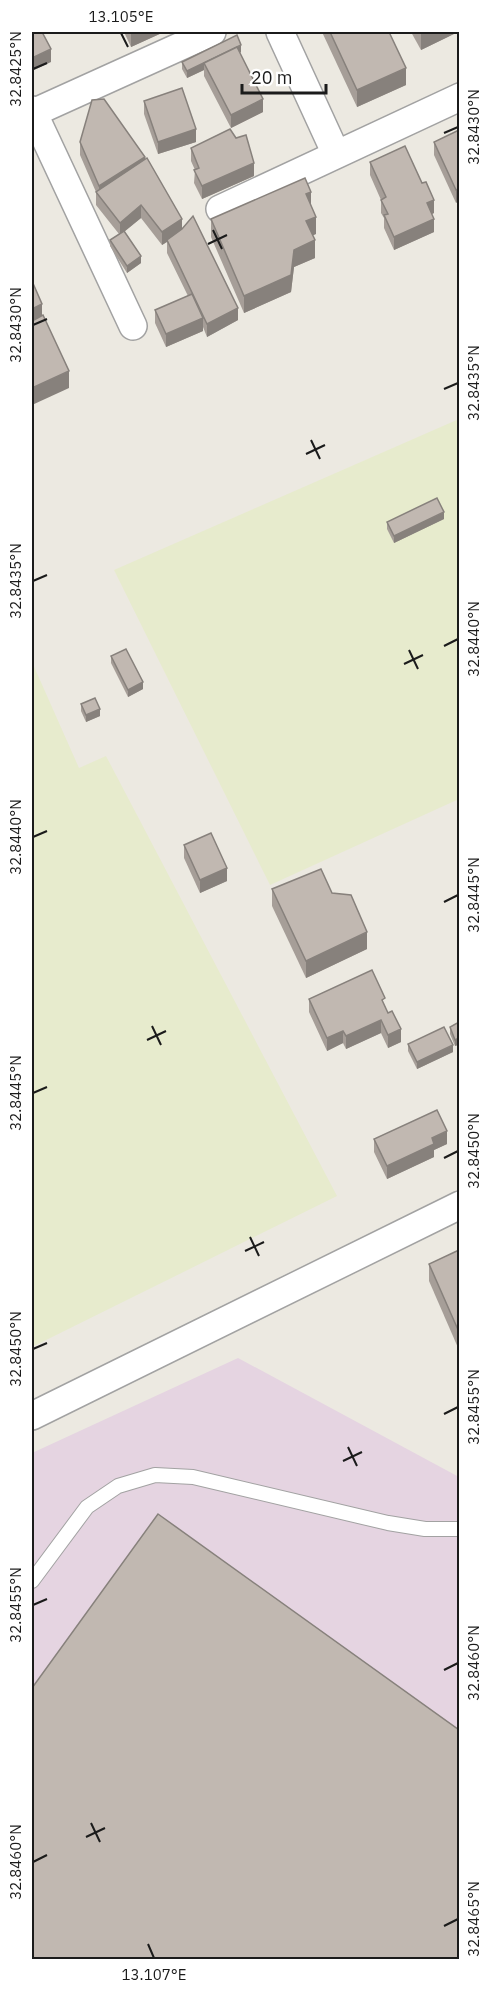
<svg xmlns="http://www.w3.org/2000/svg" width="491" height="1991" font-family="'IBM Plex Sans',sans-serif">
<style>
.industrial{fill:#e5d4e1}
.farmland{fill:#e7ebcd}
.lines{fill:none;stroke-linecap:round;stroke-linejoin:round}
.service-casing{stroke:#a2a2a2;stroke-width:16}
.minor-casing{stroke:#a2a2a2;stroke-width:30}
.service{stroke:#fff;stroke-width:14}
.minor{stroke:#fff;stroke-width:27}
.wall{fill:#a69e98}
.shaded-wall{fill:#87817c}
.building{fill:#c1b8b1;stroke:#87817c;stroke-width:1.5}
.ticks{fill:none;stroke:#1b1b1b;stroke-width:2}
.neatline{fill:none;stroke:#1b1b1b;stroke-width:2}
.ticks-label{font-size:15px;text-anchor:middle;fill:#1b1b1b}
</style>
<rect width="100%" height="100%" fill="#ece9e1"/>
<path class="industrial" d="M 238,1358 L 459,1477 L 459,1959 L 32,1959 L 32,1453 Z"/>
<g class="farmland">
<path d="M 459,419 L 459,799 L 270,885 L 114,570 Z"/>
<path d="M 32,662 L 79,768 L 106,756 L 337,1196 L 32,1347 Z"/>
</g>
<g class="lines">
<g class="service-casing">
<path id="service" d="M 32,1581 L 87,1507 L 118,1486 L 155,1475 L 193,1477 L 388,1523 L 425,1529 L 460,1529"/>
</g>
<g class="minor-casing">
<g id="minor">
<path d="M 280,32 L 336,154"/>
<path d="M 32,110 L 133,326"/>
<path d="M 33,113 L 212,32"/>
<path d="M 220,209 L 460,97"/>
<path d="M 32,1416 L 460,1205"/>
</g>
</g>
<use href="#service" class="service"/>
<use href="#minor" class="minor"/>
</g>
<g class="wall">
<path d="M 124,32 L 164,32 L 131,47 Z"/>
<path d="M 322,32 L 389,32 L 406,85 L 357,107 Z"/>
<path d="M 411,32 L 458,32 L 421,50 Z"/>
<path d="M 241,52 L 240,53 L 263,112 L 231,128 L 204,76 L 204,70 L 187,78 L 182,69 L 182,62 Z"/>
<path d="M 144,101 L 196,142 L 158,154 L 144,114 Z"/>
<path d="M 459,130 L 456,203 L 434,155 L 434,142 Z"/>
<path d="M 80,142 L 145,160 L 182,230 L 238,320 L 207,337 L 203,327 L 203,331 L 166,347 L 155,323 L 155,310 L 188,296 L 167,253 L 167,242 L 162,245 L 141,218 L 124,232 L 141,263 L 127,273 L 110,246 L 110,240 L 119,234 L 96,205 L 96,192 L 80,155 Z"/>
<path d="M 191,148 L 254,176 L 202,199 L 194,183 L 195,170 L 191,161 Z"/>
<path d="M 370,162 L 434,213 L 432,214 L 434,232 L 394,250 L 384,228 L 384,218 L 381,213 L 381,200 L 370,175 Z"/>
<path d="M 311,207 L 316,234 L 313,235 L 315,258 L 294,267 L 291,292 L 244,313 L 211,237 L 211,219 Z"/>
<path d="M 444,519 L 394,543 L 387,529 L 387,522 Z"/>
<path d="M 111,656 L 143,689 L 128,697 L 111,663 Z"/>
<path d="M 81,704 L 100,716 L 86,722 L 81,711 Z"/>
<path d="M 184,845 L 227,881 L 200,893 L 184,858 Z"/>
<path d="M 272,889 L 332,893 L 367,949 L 306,978 L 272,906 Z"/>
<path d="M 309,999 L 385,1007 L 401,1042 L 388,1048 L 381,1033 L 346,1049 L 343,1043 L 327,1051 L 309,1012 Z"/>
<path d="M 459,1022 L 455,1046 L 450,1034 L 450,1027 Z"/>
<path d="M 408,1044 L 453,1052 L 417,1069 L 408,1051 Z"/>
<path d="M 374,1139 L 447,1144 L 434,1150 L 434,1157 L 387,1179 L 374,1152 Z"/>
<path d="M 459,1250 L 459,1350 L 429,1281 L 429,1264 Z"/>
</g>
<g class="shaded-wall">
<path d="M 131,32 L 164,32 L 131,47 Z"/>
<path d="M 423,32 L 458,32 L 421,50 L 421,33 Z"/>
<path d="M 241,45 L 241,52 L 207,69 L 204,63 L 204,70 L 187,78 L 187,71 Z"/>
<path d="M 51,49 L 51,62 L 32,71 L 32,58 Z"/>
<path d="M 406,68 L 406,85 L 357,107 L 357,90 Z"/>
<path d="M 263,99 L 263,112 L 231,128 L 231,115 Z"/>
<path d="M 196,129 L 196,142 L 158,154 L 158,142 Z"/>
<path d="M 145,157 L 145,170 L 99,196 L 99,186 Z"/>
<path d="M 254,163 L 254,176 L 202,199 L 202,186 Z"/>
<path d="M 459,188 L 459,201 L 456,203 L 456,190 Z"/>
<path d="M 311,192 L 311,209 L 306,194 Z"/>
<path d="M 434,200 L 434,213 L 427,216 L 427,203 Z"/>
<path d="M 141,205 L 141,218 L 120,235 L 120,223 Z"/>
<path d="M 316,217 L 316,234 L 306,238 L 306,221 Z"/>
<path d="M 182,219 L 182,232 L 162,245 L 162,232 Z"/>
<path d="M 434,219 L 434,232 L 394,250 L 394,237 Z"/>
<path d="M 315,240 L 315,258 L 294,267 L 291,292 L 244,313 L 244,296 L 294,250 Z"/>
<path d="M 141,256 L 141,263 L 127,273 L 127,266 Z"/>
<path d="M 42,304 L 42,321 L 32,326 L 32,309 Z"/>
<path d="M 238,308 L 238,320 L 207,337 L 207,324 Z"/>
<path d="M 203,318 L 203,331 L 166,347 L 166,334 Z"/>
<path d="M 69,371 L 69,388 L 32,405 L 32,388 Z"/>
<path d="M 444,512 L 444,519 L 394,543 L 394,536 Z"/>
<path d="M 143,682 L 143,689 L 128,697 L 128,690 Z"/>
<path d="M 100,709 L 100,716 L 86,722 L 86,715 Z"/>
<path d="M 227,868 L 227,881 L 200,893 L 200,880 Z"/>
<path d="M 367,932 L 367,949 L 306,978 L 306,961 Z"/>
<path d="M 381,1020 L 381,1033 L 346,1049 L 346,1036 Z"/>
<path d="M 401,1029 L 401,1042 L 388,1048 L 388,1035 Z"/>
<path d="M 343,1031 L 343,1043 L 327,1051 L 327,1038 Z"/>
<path d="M 459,1038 L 459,1045 L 455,1046 L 455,1040 Z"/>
<path d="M 453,1045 L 453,1052 L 417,1069 L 417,1062 Z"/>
<path d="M 447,1131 L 447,1144 L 434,1150 L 434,1157 L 387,1179 L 387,1166 L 432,1138 Z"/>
</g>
<g class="building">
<path d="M 32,32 L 42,32 L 51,49 L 32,58 Z"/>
<path d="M 330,32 L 389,32 L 406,68 L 357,90 Z"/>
<path d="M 237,35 L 241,45 L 187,71 L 182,62 Z"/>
<path d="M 237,47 L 263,99 L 231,115 L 204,63 Z"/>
<path d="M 182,88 L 196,129 L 158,142 L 144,101 Z"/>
<path d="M 104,99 L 145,157 L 99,186 L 80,142 L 92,100 Z"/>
<path d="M 230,129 L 236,138 L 246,135 L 254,163 L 202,186 L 194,170 L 199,168 L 191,148 Z"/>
<path d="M 459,130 L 459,188 L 456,190 L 434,142 Z"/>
<path d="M 405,146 L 422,183 L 426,182 L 434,200 L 427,203 L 434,219 L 394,237 L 384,215 L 388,214 L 381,200 L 386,197 L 370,162 Z"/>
<path d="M 147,158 L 182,219 L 162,232 L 141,205 L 120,223 L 96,192 Z"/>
<path d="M 305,178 L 311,192 L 306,194 L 316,217 L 306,221 L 315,240 L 294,250 L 291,275 L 244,296 L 211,219 Z"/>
<path d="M 193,216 L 238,308 L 207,324 L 167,240 L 182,229 Z"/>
<path d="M 124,231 L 141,256 L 127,266 L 110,240 Z"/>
<path d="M 32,281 L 42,304 L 32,309 Z"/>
<path d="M 192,294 L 203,318 L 166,334 L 155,310 Z"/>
<path d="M 43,315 L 69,371 L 32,388 L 32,321 Z"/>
<path d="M 437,498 L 444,512 L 394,536 L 387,522 Z"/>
<path d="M 126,649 L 143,682 L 128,690 L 111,656 Z"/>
<path d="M 95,698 L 100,709 L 86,715 L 81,704 Z"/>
<path d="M 211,833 L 227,868 L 200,880 L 184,845 Z"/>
<path d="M 321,869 L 332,893 L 351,895 L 367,932 L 306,961 L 272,889 Z"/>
<path d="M 372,970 L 385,998 L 382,1000 L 388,1013 L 392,1011 L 401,1029 L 388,1035 L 381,1020 L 346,1036 L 343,1031 L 327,1038 L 309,999 Z"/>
<path d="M 459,1022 L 459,1038 L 455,1040 L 450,1027 Z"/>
<path d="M 444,1027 L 453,1045 L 417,1062 L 408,1044 Z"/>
<path d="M 437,1110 L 447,1131 L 432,1138 L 434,1144 L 387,1166 L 374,1139 Z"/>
<path d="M 459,1250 L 459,1332 L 429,1264 Z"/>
<path d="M 158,1514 L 459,1730 L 459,1959 L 32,1959 L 32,1688 Z"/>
</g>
<path class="ticks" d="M 121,33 L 128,47M 33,69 L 47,63M 444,133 L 458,127M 213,230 L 222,249M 208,244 L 227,235M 33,325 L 47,319M 444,389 L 458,383M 311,440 L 320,459M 306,454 L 325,445M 33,581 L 47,575M 444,646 L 458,639M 409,650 L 418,669M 404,664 L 423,655M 33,837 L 47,831M 444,902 L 458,895M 152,1026 L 161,1045M 147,1040 L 166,1031M 33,1093 L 47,1087M 444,1158 L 458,1151M 250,1237 L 259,1256M 245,1251 L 264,1242M 33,1349 L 47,1343M 444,1414 L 458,1407M 348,1447 L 357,1466M 343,1461 L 362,1452M 33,1605 L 47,1599M 444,1670 L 458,1663M 91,1823 L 100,1842M 86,1837 L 105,1828M 33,1862 L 47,1855M 444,1926 L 458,1919M 148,1944 L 154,1958"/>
<rect width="491" height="1991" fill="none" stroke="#ffffff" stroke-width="66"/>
<path d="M242 84v9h84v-9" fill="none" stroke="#1b1b1b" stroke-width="3"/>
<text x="251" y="84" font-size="18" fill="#1b1b1b" stroke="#ffffff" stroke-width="4.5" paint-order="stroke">20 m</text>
<rect x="33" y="33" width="425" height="1925" class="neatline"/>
<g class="ticks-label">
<text x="121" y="22">13.105°E</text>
<text transform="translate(16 69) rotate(-90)" y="5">32.8425°N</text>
<text transform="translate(474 127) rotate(-90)" y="5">32.8430°N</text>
<text transform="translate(16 325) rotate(-90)" y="5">32.8430°N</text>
<text transform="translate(474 383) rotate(-90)" y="5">32.8435°N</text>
<text transform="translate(16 581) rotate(-90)" y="5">32.8435°N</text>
<text transform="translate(474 639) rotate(-90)" y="5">32.8440°N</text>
<text transform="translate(16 837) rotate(-90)" y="5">32.8440°N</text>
<text transform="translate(474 895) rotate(-90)" y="5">32.8445°N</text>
<text transform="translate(16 1093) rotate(-90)" y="5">32.8445°N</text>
<text transform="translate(474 1151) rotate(-90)" y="5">32.8450°N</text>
<text transform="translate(16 1349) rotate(-90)" y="5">32.8450°N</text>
<text transform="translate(474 1407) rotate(-90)" y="5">32.8455°N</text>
<text transform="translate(16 1605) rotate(-90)" y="5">32.8455°N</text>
<text transform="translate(474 1663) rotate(-90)" y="5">32.8460°N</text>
<text transform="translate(16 1862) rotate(-90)" y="5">32.8460°N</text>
<text transform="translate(474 1919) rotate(-90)" y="5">32.8465°N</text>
<text x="154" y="1980">13.107°E</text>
</g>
</svg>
